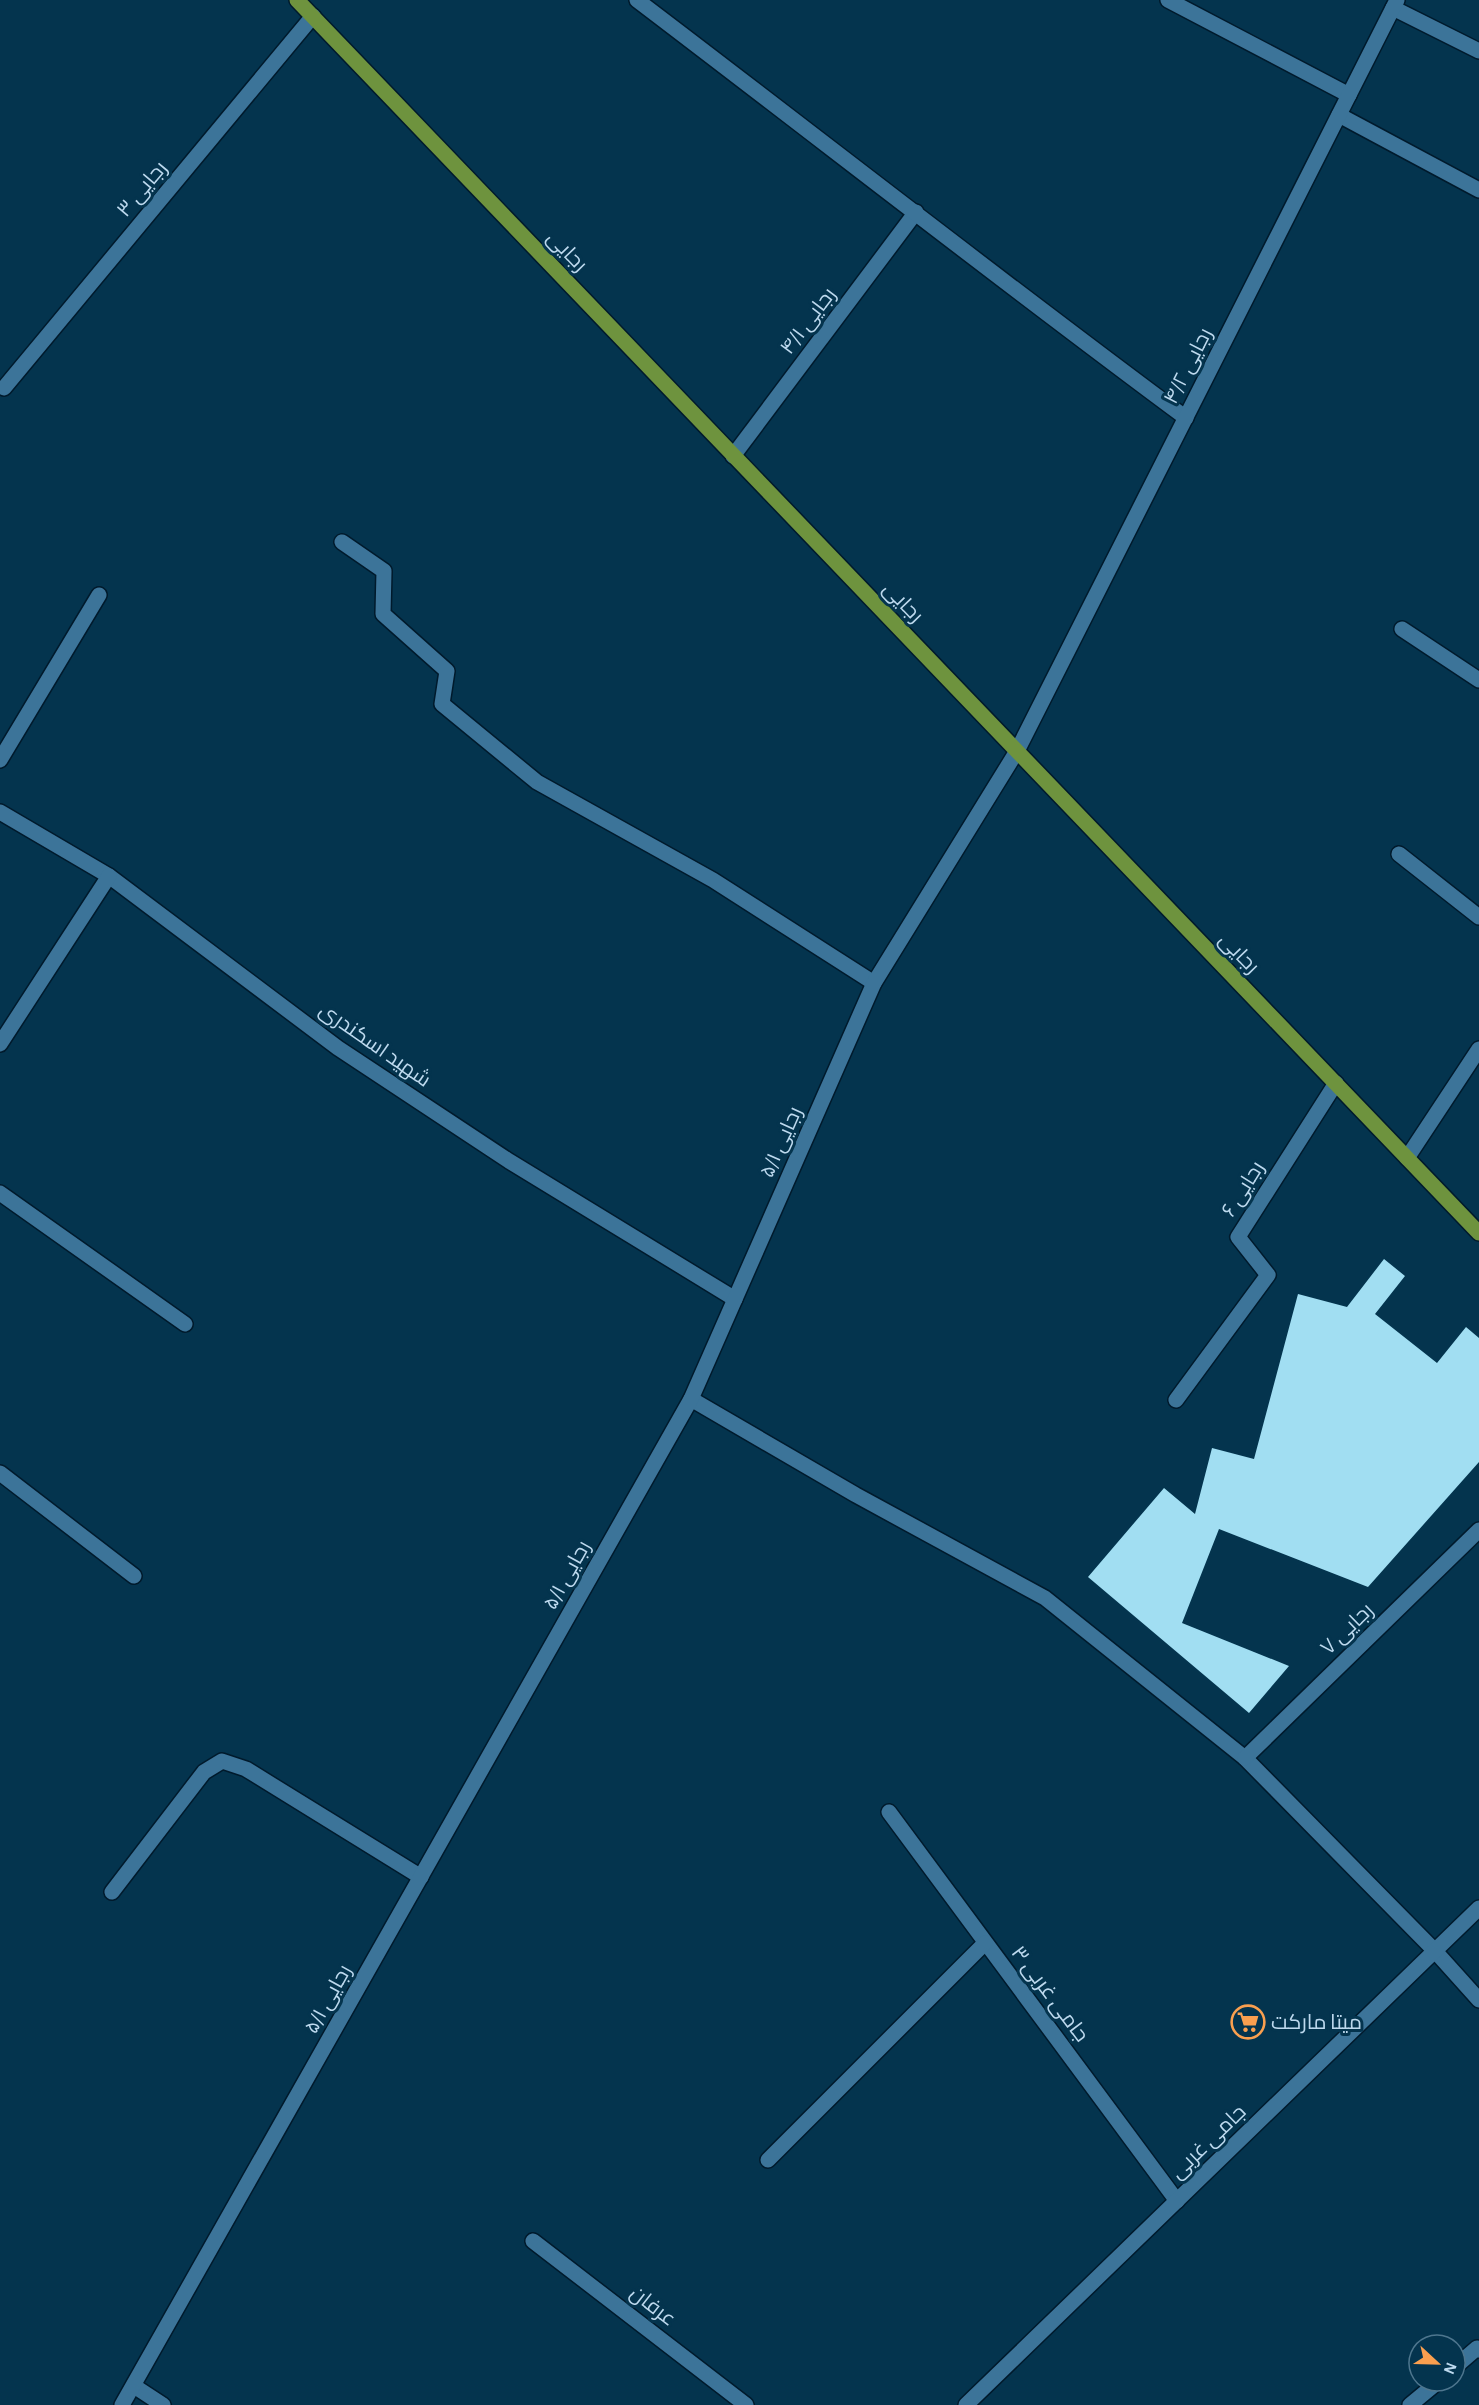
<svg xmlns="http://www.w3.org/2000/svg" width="1479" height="2405" font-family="'Alegreya Sans',Cairo,sans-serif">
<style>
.building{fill:#a1def2}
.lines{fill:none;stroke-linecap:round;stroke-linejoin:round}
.service-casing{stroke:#001a2c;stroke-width:18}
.minor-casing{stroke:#001a2c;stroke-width:18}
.tertiary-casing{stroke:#001a2c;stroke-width:18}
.primary-casing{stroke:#001a2c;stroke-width:18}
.service{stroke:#3c7499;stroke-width:15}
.minor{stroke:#3c7499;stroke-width:15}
.tertiary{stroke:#3c7499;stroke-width:15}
.primary{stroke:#6e933e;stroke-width:15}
.labels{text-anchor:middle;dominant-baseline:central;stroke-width:6;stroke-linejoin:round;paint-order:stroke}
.street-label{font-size:21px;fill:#bdd9ee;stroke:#04344e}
.poi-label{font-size:21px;fill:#bdd9ee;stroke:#04344e;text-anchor:start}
</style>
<rect width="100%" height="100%" fill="#04344e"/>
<path class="building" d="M 1384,1259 L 1405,1276 L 1375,1314 L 1437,1363 L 1466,1327 L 1479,1338 L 1479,1462 L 1368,1587 L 1219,1529 L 1182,1623 L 1289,1666 L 1249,1713 L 1088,1577 L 1164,1488 L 1195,1514 L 1212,1448 L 1254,1459 L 1298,1294 L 1347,1307 Z"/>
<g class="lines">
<g class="service-casing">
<g id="service">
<path d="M 1168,0 L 1349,95"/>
<path d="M 1393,8 L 1479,51"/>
<path d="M 1339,115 L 1479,190"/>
<path d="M 4,388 L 313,16"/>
<path d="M 733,456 L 916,212"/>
<path d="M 342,542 L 384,571 L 383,614 L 447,671 L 442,704 L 537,782 L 713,880 L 874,983"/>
<path d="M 1402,629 L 1479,680"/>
<path d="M 0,760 L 99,595"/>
<path d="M 1399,854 L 1479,917"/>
<path d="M 1407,1158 L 1479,1049"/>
<path d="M 0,1193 L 185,1324"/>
<path d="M 1176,1400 L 1268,1275 L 1238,1237 L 1336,1083"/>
<path d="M 0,1473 L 134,1576"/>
<path d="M 889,1812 L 1177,2201"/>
<path d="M 768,2160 L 985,1943"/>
<path d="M 533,2241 L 746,2405"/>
<path d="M 1455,2367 L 1477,2348 L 1479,2350"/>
<path d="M 1410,2405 L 1439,2381"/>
</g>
</g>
<g class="minor-casing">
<g id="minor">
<path d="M 637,0 C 820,139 1001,281 1186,418"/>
<path d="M 0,812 L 109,876 L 338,1048 L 509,1161 L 735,1299"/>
<path d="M 0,1044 L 109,876"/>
<path d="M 691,1399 L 856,1495 L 1045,1598 L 1245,1758 L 1435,1951 L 1479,2000"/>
<path d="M 1245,1758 L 1479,1530"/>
<path d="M 112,1892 L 204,1772 L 222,1761 L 246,1769 L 421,1877"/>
<path d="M 134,2386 L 163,2405"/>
<path d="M 122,2405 L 691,1399 L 874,983 L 1017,751 L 1397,0"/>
</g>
</g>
<g class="tertiary-casing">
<path id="tertiary" d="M 966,2405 L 1479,1908"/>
</g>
<g class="primary-casing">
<path id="primary" d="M 297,0 L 1479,1233"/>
</g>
<use href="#service" class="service"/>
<use href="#minor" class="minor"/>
<use href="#tertiary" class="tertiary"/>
<use href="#primary" class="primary"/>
</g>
<defs>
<g id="supermarket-ring" transform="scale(1.725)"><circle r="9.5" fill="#04344e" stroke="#fa9f4f" stroke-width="1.5"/><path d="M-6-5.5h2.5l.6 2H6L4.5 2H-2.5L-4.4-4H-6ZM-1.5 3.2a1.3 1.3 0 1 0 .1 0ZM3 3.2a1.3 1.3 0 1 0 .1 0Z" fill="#fa9f4f"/></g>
</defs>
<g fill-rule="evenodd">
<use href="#supermarket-ring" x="1248" y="2022"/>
</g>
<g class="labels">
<g class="street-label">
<text transform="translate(142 189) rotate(-50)">رجایی ۳</text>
<text transform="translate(567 251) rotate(46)">رجایی</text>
<text transform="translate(808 321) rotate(-53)">رجایی ۴/۱</text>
<text transform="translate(1188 366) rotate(-63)">رجایی ۴/۲</text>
<text transform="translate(903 602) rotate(46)">رجایی</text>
<text transform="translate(1239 953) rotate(46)">رجایی</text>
<text transform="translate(375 1045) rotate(35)">شهید اسکندری</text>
<text transform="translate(781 1142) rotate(-66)">رجایی ۵/۱</text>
<text transform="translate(1243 1189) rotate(-58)">رجایی ۶</text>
<text transform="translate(567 1575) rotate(-61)">رجایی ۵/۱</text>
<text transform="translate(1347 1629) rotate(-44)">رجایی ۷</text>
<text transform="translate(1050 1994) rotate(53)">جامی غربی ۳</text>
<text transform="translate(328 1999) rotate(-61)">رجایی ۵/۱</text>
<text transform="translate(1208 2142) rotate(-44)">جامی غربی</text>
<text transform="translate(653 2306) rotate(38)">عرفان</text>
</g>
<g class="poi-label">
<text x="1271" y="2022">ميتا ماركت</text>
</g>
</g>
<g transform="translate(1437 2363) rotate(112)"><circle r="28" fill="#04344e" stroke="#4e768e" stroke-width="1.5"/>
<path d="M0-4.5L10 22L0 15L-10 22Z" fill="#fa9f4f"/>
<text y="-9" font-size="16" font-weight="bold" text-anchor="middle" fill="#bdd9ee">N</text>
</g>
</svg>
